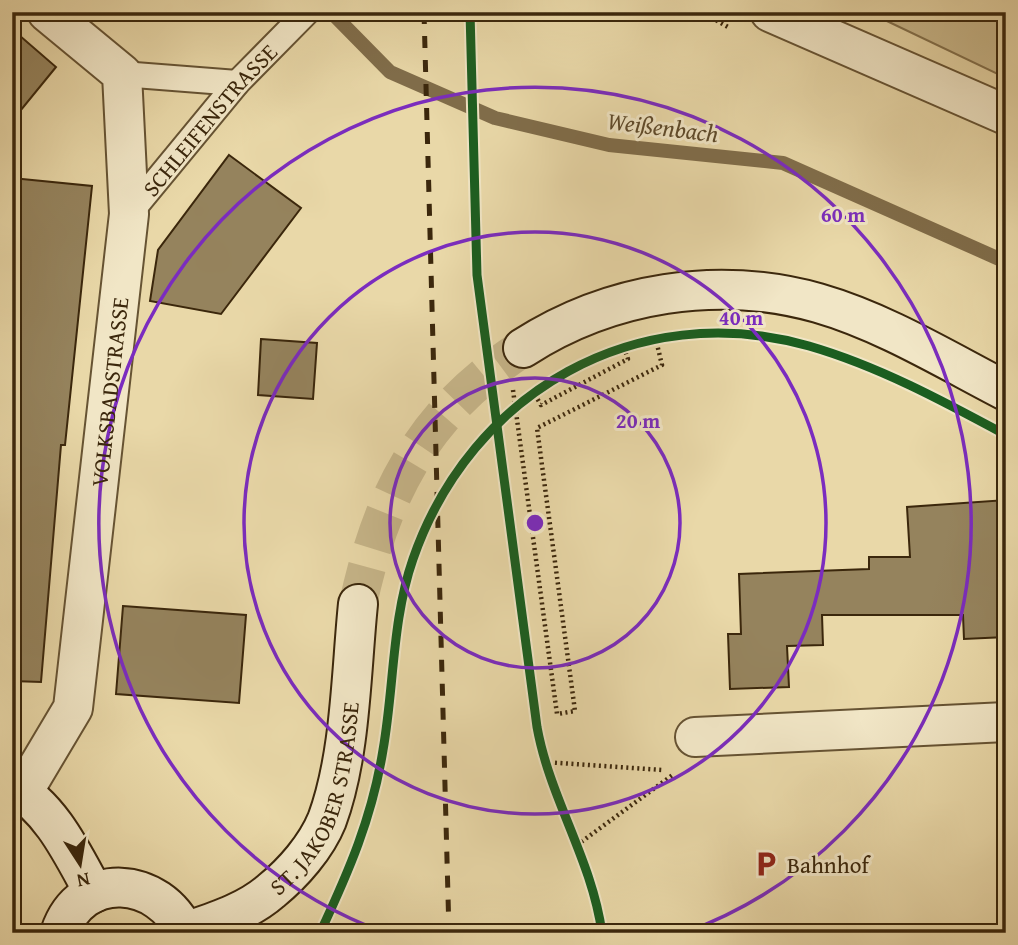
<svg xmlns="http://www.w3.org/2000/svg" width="1018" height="945" font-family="'Gentium Book Plus',serif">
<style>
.green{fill:#cbba8d;stroke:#83704c;stroke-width:2}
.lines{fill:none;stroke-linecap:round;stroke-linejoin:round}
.stream{stroke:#806d4a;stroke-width:14}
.building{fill:#95835d;stroke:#3b270c;stroke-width:2}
.secondary-tunnel{stroke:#c6b589;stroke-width:38;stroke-dasharray:38 19;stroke-linecap:butt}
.lane-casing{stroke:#665333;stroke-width:28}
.street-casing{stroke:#665333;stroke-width:42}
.secondary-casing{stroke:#3b270c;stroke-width:42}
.path{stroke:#3b270c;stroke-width:4.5;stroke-dasharray:2 3.5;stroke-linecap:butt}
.lane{stroke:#f1e6c6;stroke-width:24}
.street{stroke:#f1e6c6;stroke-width:38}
.secondary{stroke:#f1e6c6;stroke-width:38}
.rail{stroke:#3b270c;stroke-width:5;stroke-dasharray:12 12;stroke-linecap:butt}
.cycleway-casing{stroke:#f1e6c6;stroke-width:13}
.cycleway{stroke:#1b5e20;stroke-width:9}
.ring{fill:none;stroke:#7b2cbf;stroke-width:3.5}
.labels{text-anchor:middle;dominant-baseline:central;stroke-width:6;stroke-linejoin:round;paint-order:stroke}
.street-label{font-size:23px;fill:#3b270c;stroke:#f1e6c6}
.poi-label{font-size:23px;fill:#3b270c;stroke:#f1e6c6;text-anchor:start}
.water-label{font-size:24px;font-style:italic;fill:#5e4a2b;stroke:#f1e6c6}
.centre{fill:#7b2cbf;stroke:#f1e6c6;stroke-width:3.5}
.ring-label{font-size:21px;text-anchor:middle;font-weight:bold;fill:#7b2cbf;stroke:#f1e6c6;stroke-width:6;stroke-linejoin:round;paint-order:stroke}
</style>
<rect width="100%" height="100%" fill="#e9d8a8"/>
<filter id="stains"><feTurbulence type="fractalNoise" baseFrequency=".00286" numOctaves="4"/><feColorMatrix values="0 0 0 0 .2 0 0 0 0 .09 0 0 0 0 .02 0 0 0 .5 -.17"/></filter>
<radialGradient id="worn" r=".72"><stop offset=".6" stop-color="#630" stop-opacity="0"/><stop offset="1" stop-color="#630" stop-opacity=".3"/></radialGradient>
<path class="green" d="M 868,12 L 1006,12 L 1006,78 Z"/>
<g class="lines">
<path class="stream" d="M 331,12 L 390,72 L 495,118 L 609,145 L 783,163 L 1006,262"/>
</g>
<g class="building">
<path d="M 12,29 L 56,67 L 12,121 Z"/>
<path d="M 229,155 L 301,208 L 221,314 L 150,301 L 158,250 Z"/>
<path d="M 12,178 L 92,186 L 65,445 L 61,445 L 41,682 L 12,681 Z"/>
<path d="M 261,339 L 317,343 L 313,399 L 258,395 Z"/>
<path d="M 1006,500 L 1006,637 L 964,639 L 963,615 L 822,615 L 823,645 L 787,646 L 789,687 L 730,689 L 728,634 L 741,634 L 739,574 L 869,569 L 869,557 L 910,557 L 907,507 Z"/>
<path d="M 123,606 L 246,615 L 239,703 L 116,694 Z"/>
</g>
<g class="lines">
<path class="secondary-tunnel" d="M 358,604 C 382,492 425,411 523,348"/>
<g class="lane-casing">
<g id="lane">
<path d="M 122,74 L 237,83"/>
<path id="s1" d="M 129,214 L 237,83 L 307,12"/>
</g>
</g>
<g class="street-casing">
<g id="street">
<path d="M 770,12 L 1006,115"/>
<path d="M 695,737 L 1006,722"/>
<path id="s2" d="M 23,792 L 73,708 L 129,214 L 122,74 L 47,12"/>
</g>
</g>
<g class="secondary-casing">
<g id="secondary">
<path d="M 523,348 C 610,292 718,275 818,303 C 884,322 946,360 1006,391"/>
<path d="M 12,787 C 51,806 74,857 94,893"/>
<path id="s3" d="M 185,932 C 214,922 247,912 271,891 C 293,873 316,847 327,820 C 351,755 351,672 358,604"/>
<path d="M 60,933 C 81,869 160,876 185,933"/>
</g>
</g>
<g class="path">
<path d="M 702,12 L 728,27"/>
<path d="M 513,390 L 557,714 L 575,711 L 537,428 L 662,365 L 656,340"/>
<path d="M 532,390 L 541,405 L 628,359 L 624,348"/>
<path d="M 544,762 L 663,770"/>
<path d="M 577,845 L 674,774"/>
</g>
<use href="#lane" class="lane"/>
<use href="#street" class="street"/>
<use href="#secondary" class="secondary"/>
<path class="rail" d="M 424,12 L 449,933"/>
<g class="cycleway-casing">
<g id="cycleway">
<path d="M 470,12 L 477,275 L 537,727 C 550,799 592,860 602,933"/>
<path d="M 320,933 C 349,871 372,818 383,750 C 394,688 392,619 413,559 C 471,392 636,297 809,346 C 878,366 943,401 1006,435"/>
</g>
</g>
<use href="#cycleway" class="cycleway"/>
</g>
<g class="ring">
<circle cx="535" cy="523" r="145"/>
<circle cx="535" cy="523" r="291"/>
<path d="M386 933A436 436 0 1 1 684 933"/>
</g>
<defs>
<g id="parking-bare" transform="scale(2.1)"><path d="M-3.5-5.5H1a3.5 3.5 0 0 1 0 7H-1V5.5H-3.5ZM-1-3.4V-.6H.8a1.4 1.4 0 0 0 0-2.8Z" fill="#8f2418" stroke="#f1e6c6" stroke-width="2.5" paint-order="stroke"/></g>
</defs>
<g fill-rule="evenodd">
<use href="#parking-bare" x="766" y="864"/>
</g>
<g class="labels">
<g class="street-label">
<text stroke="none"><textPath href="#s1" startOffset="124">SCHLEIFENSTRASSE</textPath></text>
<text stroke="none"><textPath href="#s2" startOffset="416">VOLKSBADSTRASSE</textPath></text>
<text stroke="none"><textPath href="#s3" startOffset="203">ST. JAKOBER STRASSE</textPath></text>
</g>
<g class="poi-label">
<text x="787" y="864">Bahnhof</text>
</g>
<g class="water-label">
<text transform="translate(663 127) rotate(7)">Weißenbach</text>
</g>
</g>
<circle cx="535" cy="523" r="10" class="centre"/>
<g class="ring-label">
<text x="843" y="222">60 m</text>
<text x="741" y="325">40 m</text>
<text x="638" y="428">20 m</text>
</g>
<rect width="1018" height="945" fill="none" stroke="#e9d8a8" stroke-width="42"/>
<rect x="14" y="14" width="990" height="917" fill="none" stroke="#3b270c" stroke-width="3.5"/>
<rect x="21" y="21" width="976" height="903" fill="none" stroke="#3b270c" stroke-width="2"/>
<g transform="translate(80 864) rotate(168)" stroke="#f1e6c6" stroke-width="5" paint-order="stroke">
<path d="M0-5L12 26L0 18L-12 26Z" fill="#3b270c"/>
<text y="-10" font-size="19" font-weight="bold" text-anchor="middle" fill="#3b270c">N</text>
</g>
<rect width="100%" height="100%" filter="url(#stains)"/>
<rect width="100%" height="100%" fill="url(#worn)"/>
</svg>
